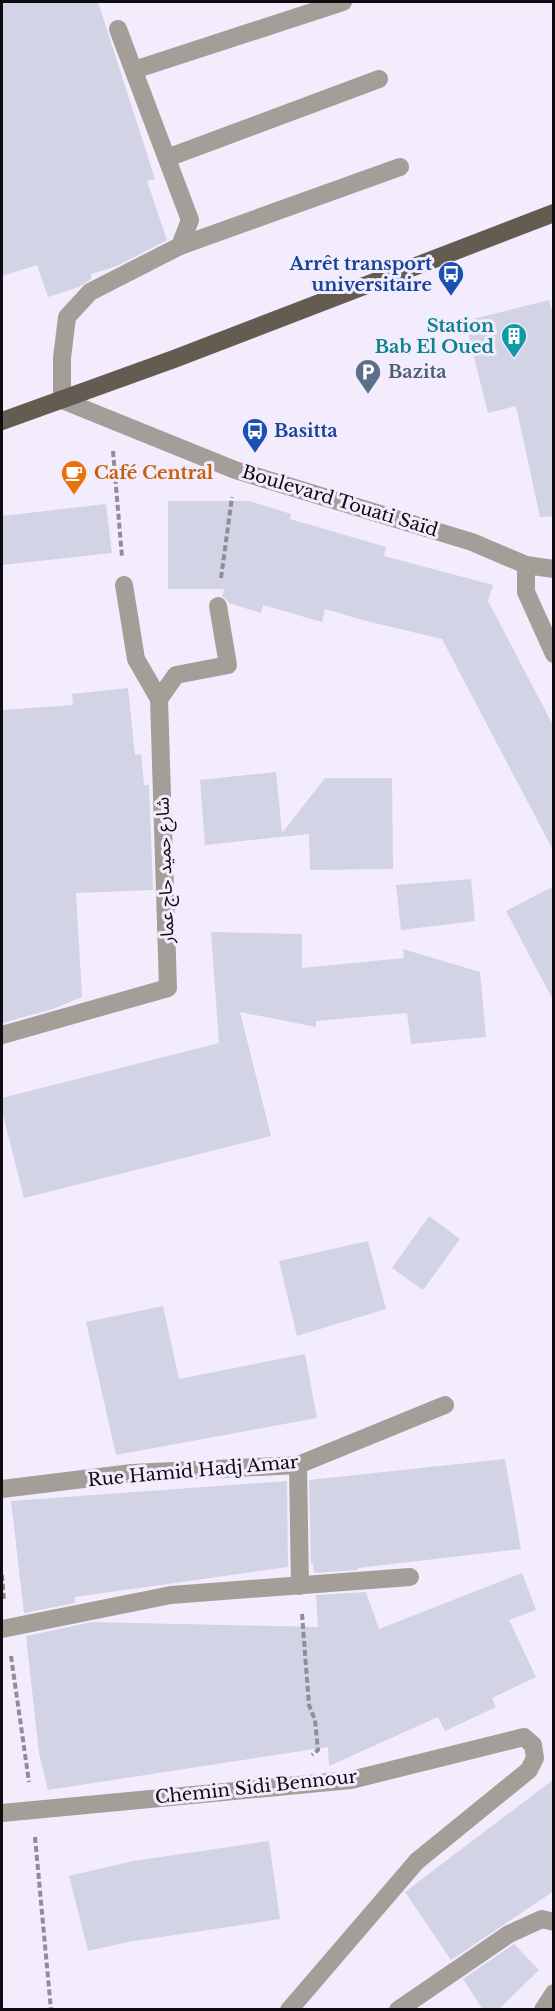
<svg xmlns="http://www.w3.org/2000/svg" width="555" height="2011" font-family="'Libre Baskerville','Noto Sans Arabic',serif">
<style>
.building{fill:#d2d3e4}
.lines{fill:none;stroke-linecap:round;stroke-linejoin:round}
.path{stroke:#918c98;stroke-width:4;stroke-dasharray:6 3;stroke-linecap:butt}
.minor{stroke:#a39e98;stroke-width:18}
.major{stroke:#655c51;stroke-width:18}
.labels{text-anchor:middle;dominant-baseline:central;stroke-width:6;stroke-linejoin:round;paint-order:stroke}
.transit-label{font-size:18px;font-weight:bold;fill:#164399;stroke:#f3ecfd;text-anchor:end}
.culture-label{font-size:18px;font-weight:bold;fill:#0d838f;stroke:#f3ecfd;text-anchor:end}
.service-label{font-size:18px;font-weight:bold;fill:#4e5e75;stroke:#f3ecfd;text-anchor:start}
.food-label{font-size:18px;font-weight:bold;fill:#c56008;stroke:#f3ecfd;text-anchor:start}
.street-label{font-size:18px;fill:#0e0c11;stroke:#f3ecfd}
</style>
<rect width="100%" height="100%" fill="#f3ecfd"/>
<g class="building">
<path d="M 2,2 L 98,2 L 155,179 L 147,181 L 167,240 L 117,266 L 91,274 L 91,279 L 79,287 L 48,297 L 37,265 L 2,276 Z"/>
<path d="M 549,300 L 554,317 L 554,516 L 540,517 L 516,406 L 488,413 L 465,321 Z"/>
<path d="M 168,501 L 249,501 L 291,514 L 290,519 L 386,547 L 384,556 L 493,585 L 488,601 L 554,727 L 554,852 L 442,639 L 366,621 L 325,609 L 322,622 L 263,605 L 261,613 L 229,603 L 222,596 L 224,589 L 168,589 Z"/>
<path d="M 106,504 L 112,553 L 2,565 L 2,516 Z"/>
<path d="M 128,688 L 135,755 L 141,754 L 144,785 L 149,785 L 153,890 L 76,893 L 82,997 L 53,1009 L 2,1023 L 2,710 L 73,705 L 72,694 Z"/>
<path d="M 276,772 L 282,833 L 325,778 L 392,778 L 393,869 L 310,870 L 309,834 L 205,845 L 200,780 Z"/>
<path d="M 471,879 L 475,921 L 401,930 L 396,885 Z"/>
<path d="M 554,886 L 554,1002 L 506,911 Z"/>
<path d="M 211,932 L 302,934 L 302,968 L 404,958 L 403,949 L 480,972 L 486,1037 L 411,1044 L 407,1013 L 316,1021 L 316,1027 L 240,1012 L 271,1136 L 24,1198 L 2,1111 L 2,1098 L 219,1043 Z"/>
<path d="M 429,1216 L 460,1239 L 423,1290 L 392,1268 Z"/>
<path d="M 368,1241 L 386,1309 L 297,1336 L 279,1261 Z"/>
<path d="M 163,1306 L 179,1379 L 305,1354 L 317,1418 L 116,1455 L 86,1322 Z"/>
<path d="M 505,1459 L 521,1549 L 358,1568 L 358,1570 L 314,1573 L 313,1564 L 311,1564 L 309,1480 Z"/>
<path d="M 287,1481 L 288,1567 L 75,1597 L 75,1603 L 24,1613 L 11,1501 Z"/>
<path d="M 522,1573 L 536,1610 L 509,1620 L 536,1677 L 492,1698 L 496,1707 L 445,1731 L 438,1717 L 329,1766 L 328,1747 L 48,1790 L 39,1753 L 26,1636 L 92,1622 L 318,1627 L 316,1595 L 366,1592 L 379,1629 Z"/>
<path d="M 554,1779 L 554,1891 L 451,1960 L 405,1892 Z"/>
<path d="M 269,1841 L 280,1919 L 128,1942 L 88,1951 L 69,1876 L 133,1861 Z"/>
<path d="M 514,1944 L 539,1970 L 498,2010 L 483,2010 L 463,1979 Z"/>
</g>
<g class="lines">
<g class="path">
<path d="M 113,451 L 122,557"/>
<path d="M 221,578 L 232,497"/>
<path d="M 2,1575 L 4,1601"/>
<path d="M 302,1614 L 309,1705 L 315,1720 L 318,1750 L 312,1755"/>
<path d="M 11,1656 L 29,1782"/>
<path d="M 35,1837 L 51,2010"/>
</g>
<g class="minor">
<path d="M 118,29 L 190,220 L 180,246 L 90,292 L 67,317 L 62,358 L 62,400 L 235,470 L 472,542 L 526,565 L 554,569"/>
<path d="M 134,70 L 343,2"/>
<path d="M 167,158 L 379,79"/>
<path d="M 180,246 L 400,167"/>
<path d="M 526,565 L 526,592 L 554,654"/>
<path d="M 159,699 L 176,675 L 228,665 L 218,606"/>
<path d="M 2,1035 L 168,988 L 159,699 L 136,659 L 124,585"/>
<path d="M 298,1465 L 300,1586"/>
<path d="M 2,1489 L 132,1473 L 298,1465 L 445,1405"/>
<path d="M 2,1629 L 171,1595 L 410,1577"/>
<path d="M 2,1813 L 351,1780 L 524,1737 L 533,1745 L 535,1758 L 529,1770 L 417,1861 L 289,2010"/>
<path d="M 398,2010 L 509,1934 L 542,1919 L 554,1922"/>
<path d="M 543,2010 L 554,1993"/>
</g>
<path class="major" d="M 2,421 L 174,359 L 554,213"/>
</g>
<defs>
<g id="bus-pin" transform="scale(1.35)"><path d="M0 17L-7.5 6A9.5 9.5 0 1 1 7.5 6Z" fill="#1a4fb4" stroke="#f3ecfd"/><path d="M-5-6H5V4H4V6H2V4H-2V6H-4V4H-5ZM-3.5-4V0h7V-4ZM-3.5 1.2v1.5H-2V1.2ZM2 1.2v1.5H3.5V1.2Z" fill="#fff"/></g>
<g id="building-pin" transform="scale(1.35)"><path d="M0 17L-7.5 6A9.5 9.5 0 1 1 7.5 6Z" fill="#0f9aa8" stroke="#f3ecfd"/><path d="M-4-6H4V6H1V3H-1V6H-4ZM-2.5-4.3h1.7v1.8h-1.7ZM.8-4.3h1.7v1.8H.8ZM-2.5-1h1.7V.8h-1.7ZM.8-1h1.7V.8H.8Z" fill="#fff"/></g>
<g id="parking-pin" transform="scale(1.35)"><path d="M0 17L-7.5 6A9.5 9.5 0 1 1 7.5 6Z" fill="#5c6f8a" stroke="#f3ecfd"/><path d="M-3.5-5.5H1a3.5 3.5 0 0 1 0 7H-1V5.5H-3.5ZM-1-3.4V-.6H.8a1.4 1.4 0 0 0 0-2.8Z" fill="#fff"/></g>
<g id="cafe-pin" transform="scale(1.35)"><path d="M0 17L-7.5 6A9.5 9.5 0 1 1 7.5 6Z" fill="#e8710a" stroke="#f3ecfd"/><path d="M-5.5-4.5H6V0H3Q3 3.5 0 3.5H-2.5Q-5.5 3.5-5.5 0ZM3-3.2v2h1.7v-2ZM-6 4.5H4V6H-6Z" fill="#fff"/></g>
</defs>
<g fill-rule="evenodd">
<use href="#bus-pin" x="451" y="274"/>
<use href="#building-pin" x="514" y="336"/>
<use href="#parking-pin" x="368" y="372"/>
<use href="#bus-pin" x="255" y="431"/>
<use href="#cafe-pin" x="74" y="473"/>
</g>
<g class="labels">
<g class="transit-label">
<text x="432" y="264">Arrêt transport<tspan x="432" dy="21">universitaire</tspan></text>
<text x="274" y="431" text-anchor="start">Basitta</text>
</g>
<g class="culture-label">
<text x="494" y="326">Station<tspan x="494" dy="21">Bab El Oued</tspan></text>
</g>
<g class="service-label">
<text x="388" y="372">Bazita</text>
</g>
<g class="food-label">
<text x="94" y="473">Café Central</text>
</g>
<g class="street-label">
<text transform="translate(340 501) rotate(17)">Boulevard Touati Saïd</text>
<text transform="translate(165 870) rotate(-92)">شارع حميد حاج عمار</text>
<text transform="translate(193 1471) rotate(-5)">Rue Hamid Hadj Amar</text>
<text transform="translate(256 1787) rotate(-6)">Chemin Sidi Bennour</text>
</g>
</g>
<rect width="555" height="2011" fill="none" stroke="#0e0c11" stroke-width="6"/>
</svg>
